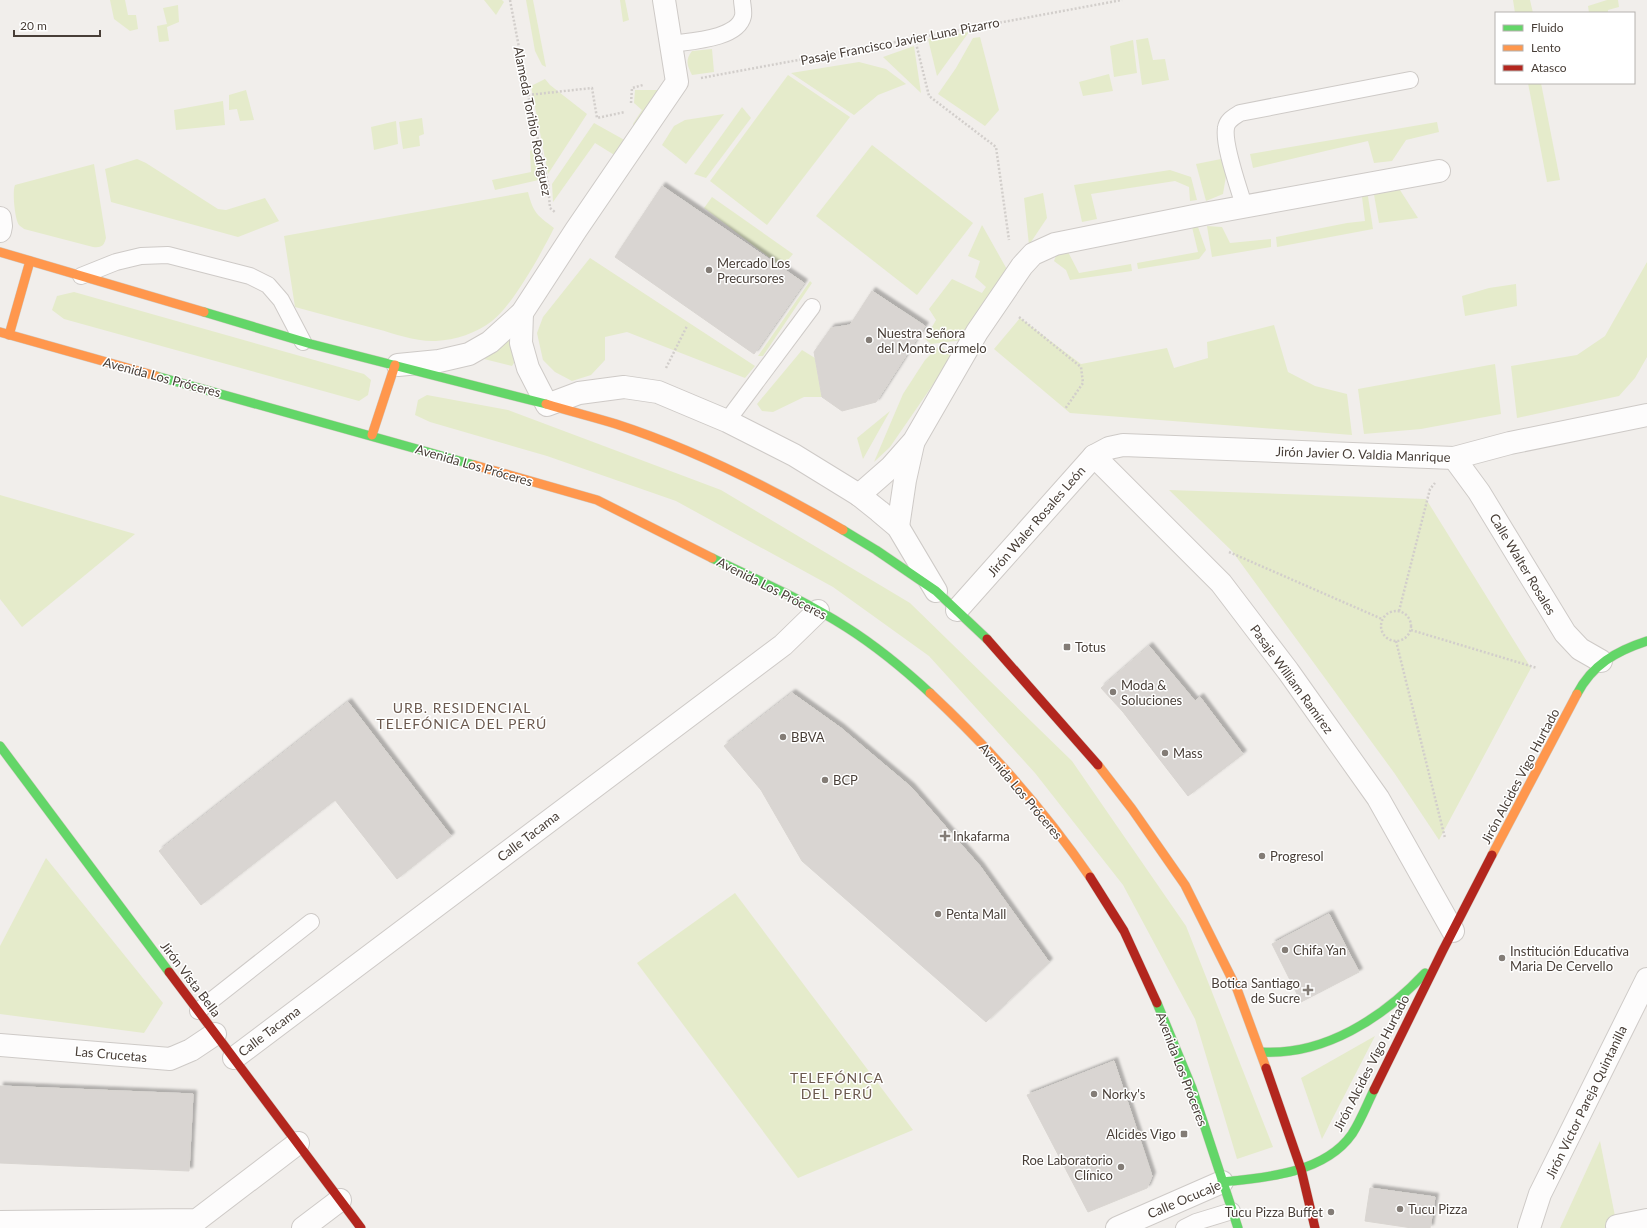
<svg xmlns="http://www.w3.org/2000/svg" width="1647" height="1228" font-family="Lato,sans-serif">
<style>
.green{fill:#e5ebcb}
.building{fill:#d9d5d2;stroke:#d9d5d1;filter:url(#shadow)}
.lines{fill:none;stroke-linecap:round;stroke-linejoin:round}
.lane-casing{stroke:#cecac7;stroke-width:18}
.street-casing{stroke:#cecac7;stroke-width:24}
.fast-casing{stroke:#d2cbc3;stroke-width:10}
.slow-casing{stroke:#d2cbc3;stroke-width:10}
.jam-casing{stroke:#d2cbc3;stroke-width:10}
.path{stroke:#d2cecb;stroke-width:2.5;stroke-dasharray:2 2;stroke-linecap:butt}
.lane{stroke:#fdfcfc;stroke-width:16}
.street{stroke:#fdfcfc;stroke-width:22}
.fast{stroke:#63d668;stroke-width:9}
.slow{stroke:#ff974d;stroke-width:9}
.jam{stroke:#b3261e;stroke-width:9}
.poi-dot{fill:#837c76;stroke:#fff;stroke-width:1.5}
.labels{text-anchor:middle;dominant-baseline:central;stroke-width:3;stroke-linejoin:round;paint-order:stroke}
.street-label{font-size:13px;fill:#483e37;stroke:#fff}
.poi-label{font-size:13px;fill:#483e37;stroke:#fff;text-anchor:start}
.neighbourhood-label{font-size:14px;letter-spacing:1px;fill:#6b594e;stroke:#fff}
</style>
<defs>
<filter id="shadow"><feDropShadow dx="3.5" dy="-3.5" stdDeviation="1" flood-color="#0004"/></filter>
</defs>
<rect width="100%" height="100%" fill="#f1eeeb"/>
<g class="green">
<path d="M 110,0 L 125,0 L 128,15 L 136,15 L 138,29 L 130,31 L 114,19 Z"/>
<path d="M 484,0 L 502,0 L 504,2 L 496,15 Z"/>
<path d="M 526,0 L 533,0 L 546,67 L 542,65 L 535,51 Z"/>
<path d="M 620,0 L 625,0 L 629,20 L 623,22 Z"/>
<path d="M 1513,0 L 1530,0 L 1533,13 L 1515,13 Z"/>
<path d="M 1607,0 L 1618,0 L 1619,7 L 1608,10 L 1608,13 L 1589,13 L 1588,6 Z"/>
<path d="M 178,5 L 179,22 L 167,27 L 169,41 L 159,42 L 157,26 L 167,24 L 163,8 Z"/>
<path d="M 969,32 L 937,76 L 928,39 Z"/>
<path d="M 980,37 L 999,110 L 985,126 L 938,94 L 956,68 L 973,38 Z"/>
<path d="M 1148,38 L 1153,60 L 1165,59 L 1169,80 L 1142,85 L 1136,40 Z"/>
<path d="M 1133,40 L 1137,73 L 1114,77 L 1110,46 Z"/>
<path d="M 914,46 L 921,93 L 883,57 Z"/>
<path d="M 712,49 L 714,72 L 692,75 C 687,65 685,60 692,51 Z"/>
<path d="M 859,62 L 886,69 L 906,84 L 878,95 L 854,115 L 791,73 Z"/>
<path d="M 1109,74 L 1113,91 L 1083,96 L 1079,82 Z"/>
<path d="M 788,75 L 850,117 L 767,225 L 710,181 Z"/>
<path d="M 545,79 L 550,85 L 587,114 L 548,174 L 531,86 Z"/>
<path d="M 1528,83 L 1541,83 L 1560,180 L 1547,182 Z"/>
<path d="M 246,90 L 254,120 L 240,121 L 237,109 L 229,110 L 229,95 Z"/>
<path d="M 635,90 L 666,90 L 635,131 L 633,124 L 642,110 L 634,103 Z"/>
<path d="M 223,101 L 225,125 L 176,130 L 174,110 Z"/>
<path d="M 742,107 L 751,118 L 706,178 L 694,174 Z"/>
<path d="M 724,114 L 686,164 L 662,145 L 674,126 L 685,120 Z"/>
<path d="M 422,118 L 424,134 L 419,136 L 420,146 L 403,149 L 399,122 Z"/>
<path d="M 396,121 L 398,144 L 374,150 L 371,127 Z"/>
<path d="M 1437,122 L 1439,132 L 1406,140 L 1392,161 L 1374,163 L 1368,141 L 1253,168 L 1250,154 Z"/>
<path d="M 594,123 L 628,142 L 616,156 L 595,143 L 553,202 L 552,184 Z"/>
<path d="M 872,145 L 973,223 L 917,295 L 816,216 Z"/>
<path d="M 537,148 L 543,179 L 495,190 L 492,180 L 531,172 L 530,151 Z"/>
<path d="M 137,159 L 146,163 L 218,209 L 226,210 L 265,198 L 279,221 L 238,237 L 111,202 L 105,169 Z"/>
<path d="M 1221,159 L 1226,176 L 1223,194 L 1206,201 L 1196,164 Z"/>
<path d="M 94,164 L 106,238 C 104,246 101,248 93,247 L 24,229 C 23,228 20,226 19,225 C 15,220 12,191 15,185 Z"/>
<path d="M 1170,170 L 1191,177 L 1197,200 L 1190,201 L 1189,187 L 1175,181 L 1091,194 L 1097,219 L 1082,222 L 1074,185 Z"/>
<path d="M 1398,187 L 1418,218 L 1379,223 L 1373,189 Z"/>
<path d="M 1361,189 L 1367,190 L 1373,229 L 1277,247 L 1276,237 L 1347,223 L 1365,221 Z"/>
<path d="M 528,192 C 533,213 538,216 554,228 C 542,252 513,305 492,321 C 477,333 455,340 436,341 C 416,342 396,334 377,329 C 349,322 322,314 295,307 L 284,236 Z"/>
<path d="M 1043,193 L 1047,218 L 1029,245 L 1024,198 Z"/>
<path d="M 712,197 L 793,254 L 782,267 L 704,208 Z"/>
<path d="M 982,225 L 1009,273 L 964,340 L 931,344 L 925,339 L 936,320 L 929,309 L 952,279 L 982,293 L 986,287 L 975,277 L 980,261 L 968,256 Z"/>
<path d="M 1207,226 L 1222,227 L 1230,243 L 1271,239 L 1271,247 L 1212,257 Z"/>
<path d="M 1192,227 L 1198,227 L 1206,250 L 1199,259 L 1138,269 L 1137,263 L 1198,252 Z"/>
<path d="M 1067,250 L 1079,273 L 1131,264 L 1132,271 L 1070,280 L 1066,270 L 1054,261 L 1057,253 Z"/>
<path d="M 590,258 L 755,366 L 745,378 L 627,332 L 605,337 L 605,360 L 591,375 L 572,381 L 555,372 L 543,360 L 537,333 L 543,317 Z"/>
<path d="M 1647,262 L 1647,357 L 1635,378 L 1619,396 L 1517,418 L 1511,366 L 1577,355 L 1605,336 Z"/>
<path d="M 810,281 L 812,283 L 763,356 L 758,356 Z"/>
<path d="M 1516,284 L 1517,306 L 1465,316 L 1462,296 L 1489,288 Z"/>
<path d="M 74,292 L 364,374 L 371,380 L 368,395 L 359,401 L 64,319 L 52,310 L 57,296 Z"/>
<path d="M 1020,318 L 1081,364 L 1167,348 L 1174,368 L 1208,358 L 1207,342 L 1274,325 L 1288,372 L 1315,386 L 1347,394 L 1352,435 L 1070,413 L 994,349 Z"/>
<path d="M 510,336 L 514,363 L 512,366 L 480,358 Z"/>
<path d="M 940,345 L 952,357 L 890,447 L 874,462 L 903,394 L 925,360 Z"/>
<path d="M 802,350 L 815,358 L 822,397 L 804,397 L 773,412 L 762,411 L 757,404 Z"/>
<path d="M 1495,364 L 1501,414 L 1421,429 L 1364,434 L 1358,389 Z"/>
<path d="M 427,395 L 508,410 L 721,490 L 910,603 L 1072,761 L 1186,926 L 1273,1147 L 1237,1159 L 1195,1019 L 1123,885 L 1035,773 L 929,656 L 833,587 L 676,501 L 547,456 L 430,422 L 415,415 L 418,400 Z"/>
<path d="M 890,411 L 863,459 L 857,438 Z"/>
<path d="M 1169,490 L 1426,499 L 1531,668 L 1439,840 L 1395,774 L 1232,551 Z"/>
<path d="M 0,495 L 135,534 L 22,627 L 0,599 Z"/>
<path d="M 46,858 L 163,1003 L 144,1033 L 0,1014 L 0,946 Z"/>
<path d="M 735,893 L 913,1130 L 798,1178 L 637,963 Z"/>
<path d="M 1375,1036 L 1322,1139 L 1301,1078 Z"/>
<path d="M 1600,1141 L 1617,1226 L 1607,1228 L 1560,1228 Z"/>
</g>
<g class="building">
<path d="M 662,186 L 804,283 L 754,354 L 615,257 Z"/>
<path d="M 872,291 L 925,326 L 876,402 L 842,411 L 822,397 L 814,352 L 831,328 L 850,325 Z"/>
<path d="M 1149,646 L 1195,701 L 1200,697 L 1243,754 L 1188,796 L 1123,712 L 1101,688 Z"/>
<path d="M 792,693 L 841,728 L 911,787 L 980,866 L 1049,962 L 986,1022 L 802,861 L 761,790 L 724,746 Z"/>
<path d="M 348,702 L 451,836 L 397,879 L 335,800 L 201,905 L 159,851 Z"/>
<path d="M 1329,914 L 1359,972 L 1301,1002 L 1272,944 Z"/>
<path d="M 1114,1061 L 1152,1176 L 1147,1188 L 1088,1212 L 1027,1095 Z"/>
<path d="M 0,1086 L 193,1094 L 189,1171 L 0,1163 Z"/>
<path d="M 1370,1188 L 1435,1197 L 1430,1228 L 1412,1228 L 1365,1221 Z"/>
</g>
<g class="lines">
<g class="lane-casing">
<g id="lane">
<path d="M 671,44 C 691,41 738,39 743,16 C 744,11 742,4 742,0"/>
<path d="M 1244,206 C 1239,188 1223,145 1226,128 C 1227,120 1234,117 1240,113 L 1410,80"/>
<path d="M 81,276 L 116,262 L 141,256 L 168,255 L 250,276 L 268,285 L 281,300 L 303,342"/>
<path d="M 727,421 L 812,307"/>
<path d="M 198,1011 L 311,922"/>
<path d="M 1184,1228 L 1196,1222 L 1232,1211"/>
</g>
</g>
<g class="street-casing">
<g id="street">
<path d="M 0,218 L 1,226 L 0,231"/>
<path d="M 522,313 L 521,343 L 528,368 L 547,405 L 579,393 L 624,387 L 658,392 L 727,421 L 794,455 L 859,495 L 879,511 L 898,527 L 936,591"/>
<path d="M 398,365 L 439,361 L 469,354 L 490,342 L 522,313 L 576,230 L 677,82 L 664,0"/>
<path d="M 1094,456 L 1221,583 L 1288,671 L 1378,798 L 1453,931"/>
<path d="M 1454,458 L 1479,492 L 1565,633 L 1580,649 L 1601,661"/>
<path d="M 859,495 L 891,467 L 914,441 L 977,332 L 1022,266 L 1033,254 L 1055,244 L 1204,214 L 1439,171"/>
<path d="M 898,527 L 905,480 L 913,444"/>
<path d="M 957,610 L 1094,456 L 1109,448 L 1123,445 L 1454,458 L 1510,443 L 1647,415"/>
<path d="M 0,1045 L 170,1059 L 191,1050 L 215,1034"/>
<path d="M 234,1058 L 783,645 L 818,611"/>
<path d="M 0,1222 L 197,1220 L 298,1143"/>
<path d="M 1617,1226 L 1647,1220"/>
<path d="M 303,1228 L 340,1200"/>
<path d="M 1117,1228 L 1222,1182"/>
<path d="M 1529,1228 L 1540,1194 L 1647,979"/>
</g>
</g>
<g class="fast-casing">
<g id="fast">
<path d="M 204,312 L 311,344 L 546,404"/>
<path d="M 156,376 L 474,465"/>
<path d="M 843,530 L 876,550 L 936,591 L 987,639"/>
<path d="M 712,558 C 757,580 804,600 846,627 C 876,646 904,669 930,693"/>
<path d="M 1577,694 C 1592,665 1616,651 1647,641"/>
<path d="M 0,746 L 169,972"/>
<path d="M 1157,1003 L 1192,1088 L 1238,1228"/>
<path d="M 1261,1052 C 1324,1056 1383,1018 1425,973"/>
<path d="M 1222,1182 C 1265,1178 1325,1173 1352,1134 C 1361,1120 1367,1104 1374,1090"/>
</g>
</g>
<g class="slow-casing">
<g id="slow">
<path d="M 0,252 L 204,312"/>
<path d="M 0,332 L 156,376"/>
<path d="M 9,335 L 30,261"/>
<path d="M 546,404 C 569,411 593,417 616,424 C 696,450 771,488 843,530"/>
<path d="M 372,435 L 395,365"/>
<path d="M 474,465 L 597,500 L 712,558"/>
<path d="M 930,693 C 989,748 1044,810 1090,877"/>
<path d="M 1098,765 L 1132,809 L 1185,885 L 1237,989 L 1266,1068"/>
<path d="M 1492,855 L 1577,694"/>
</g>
</g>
<g class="jam-casing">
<g id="jam">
<path d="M 987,639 L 1098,765"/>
<path d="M 1090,877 L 1124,931 L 1157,1003"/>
<path d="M 169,972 L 361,1228"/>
<path d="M 1266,1068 L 1301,1169 L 1315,1228"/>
<path d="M 1374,1090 L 1443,950 L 1492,855"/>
</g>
</g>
<g class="path">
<path d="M 510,0 L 528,95 L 548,184 L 550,208 L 556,213"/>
<path d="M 915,39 L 929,96 L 996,147 L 1009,240"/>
<path d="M 701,78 L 1122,0"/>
<path d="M 528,95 L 592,88 L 597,118 L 625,112"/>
<path d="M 631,103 L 632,88 L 643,85"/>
<path d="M 1019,317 L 1081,367 L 1083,383 L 1065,409"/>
<path d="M 666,368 L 687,326"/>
<path d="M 1229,552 L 1382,619"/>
<circle cx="1396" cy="626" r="15"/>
<path d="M 1399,611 L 1430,489 L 1435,483"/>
<path d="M 1411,630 L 1537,668"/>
<path d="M 1396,641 L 1445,838"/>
</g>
<use href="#lane" class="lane"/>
<use href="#street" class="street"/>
<use href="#fast" class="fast"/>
<use href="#slow" class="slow"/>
<use href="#jam" class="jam"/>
</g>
<g class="poi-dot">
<circle cx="709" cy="270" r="4"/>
<circle cx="869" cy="340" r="4"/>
<rect x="1063" y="643" width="8" height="8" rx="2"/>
<circle cx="1113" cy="692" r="4"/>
<circle cx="783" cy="737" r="4"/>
<circle cx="1165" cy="753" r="4"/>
<circle cx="825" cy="780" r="4"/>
<path d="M943 830h4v4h4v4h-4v4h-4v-4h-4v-4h4z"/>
<circle cx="1262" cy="856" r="4"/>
<circle cx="938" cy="914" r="4"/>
<circle cx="1285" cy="950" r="4"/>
<circle cx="1502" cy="958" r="4"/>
<path d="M1306 984h4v4h4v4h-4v4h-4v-4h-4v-4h4z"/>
<circle cx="1094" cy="1094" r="4"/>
<rect x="1180" y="1130" width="8" height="8" rx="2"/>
<circle cx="1121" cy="1167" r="4"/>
<circle cx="1400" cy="1209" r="4"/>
<circle cx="1331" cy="1212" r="4"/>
</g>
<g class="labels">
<g class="street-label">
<text transform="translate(900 41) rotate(-11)">Pasaje Francisco Javier Luna Pizarro</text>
<text transform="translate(533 121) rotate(79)">Alameda Toribio Rodríguez</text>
<text transform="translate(162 377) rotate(15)">Avenida Los Próceres</text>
<text transform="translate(1363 454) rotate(2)">Jirón Javier O. Valdia Manrique</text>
<text transform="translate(474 465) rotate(16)">Avenida Los Próceres</text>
<text transform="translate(1036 521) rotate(-49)">Jirón Waler Rosales León</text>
<text transform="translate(1523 564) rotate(59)">Calle Walter Rosales</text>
<text transform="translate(772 588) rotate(27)">Avenida Los Próceres</text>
<text transform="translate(1292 679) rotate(54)">Pasaje William Ramírez</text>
<text transform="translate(1520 776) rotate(-62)">Jirón Alcides Vigo Hurtado</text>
<text transform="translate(1021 791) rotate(50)">Avenida Los Próceres</text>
<text transform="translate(528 836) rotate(-37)">Calle Tacama</text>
<text transform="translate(191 979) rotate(53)">Jirón Vista Bella</text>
<text transform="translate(269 1031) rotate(-37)">Calle Tacama</text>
<text transform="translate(111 1054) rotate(5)">Las Crucetas</text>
<text transform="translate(1371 1063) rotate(-63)">Jirón Alcides Vigo Hurtado</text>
<text transform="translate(1182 1069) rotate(69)">Avenida Los Próceres</text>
<text transform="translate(1586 1102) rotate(-64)">Jirón Víctor Pareja Quintanilla</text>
<text transform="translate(1184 1199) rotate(-23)">Calle Ocucaje</text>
</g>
<g class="poi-label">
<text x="717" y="263">Mercado Los<tspan x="717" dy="15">Precursores</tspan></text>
<text x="877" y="333">Nuestra Señora<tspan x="877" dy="15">del Monte Carmelo</tspan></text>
<text x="1075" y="647">Totus</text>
<text x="1121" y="685">Moda &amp;<tspan x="1121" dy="15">Soluciones</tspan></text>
<text x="791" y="737">BBVA</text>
<text x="1173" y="753">Mass</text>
<text x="833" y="780">BCP</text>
<text x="953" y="836">Inkafarma</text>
<text x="1270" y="856">Progresol</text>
<text x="946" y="914">Penta Mall</text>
<text x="1293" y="950">Chifa Yan</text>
<text x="1510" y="951">Institución Educativa<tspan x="1510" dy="15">Maria De Cervello</tspan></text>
<text x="1300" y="983" text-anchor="end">Botica Santiago<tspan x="1300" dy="15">de Sucre</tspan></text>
<text x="1102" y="1094">Norky's</text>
<text x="1176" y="1134" text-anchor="end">Alcides Vigo</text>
<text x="1113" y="1160" text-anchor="end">Roe Laboratorio<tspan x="1113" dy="15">Clínico</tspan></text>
<text x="1408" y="1209">Tucu Pizza</text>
<text x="1323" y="1212" text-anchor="end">Tucu Pizza Buffet</text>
</g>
<g class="neighbourhood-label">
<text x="462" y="707">URB. RESIDENCIAL<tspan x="462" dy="16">TELEFÓNICA DEL PERÚ</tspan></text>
<text x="837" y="1077">TELEFÓNICA<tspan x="837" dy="16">DEL PERÚ</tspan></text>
</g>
</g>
<rect x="1495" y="12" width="140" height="72" fill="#ffffff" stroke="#b6b2af"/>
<rect x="1503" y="25" width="20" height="6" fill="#63d668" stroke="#b6b2af"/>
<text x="1531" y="32" font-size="12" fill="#483e37">Fluido</text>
<rect x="1503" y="45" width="20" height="6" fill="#ff974d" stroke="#b6b2af"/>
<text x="1531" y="52" font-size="12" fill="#483e37">Lento</text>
<rect x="1503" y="65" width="20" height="6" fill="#b3261e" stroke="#b6b2af"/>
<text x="1531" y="72" font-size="12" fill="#483e37">Atasco</text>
<path d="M14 30v6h86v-6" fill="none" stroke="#483e37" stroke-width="2"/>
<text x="20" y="30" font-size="12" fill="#483e37" stroke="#ffffff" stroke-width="3" paint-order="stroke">20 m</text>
</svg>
